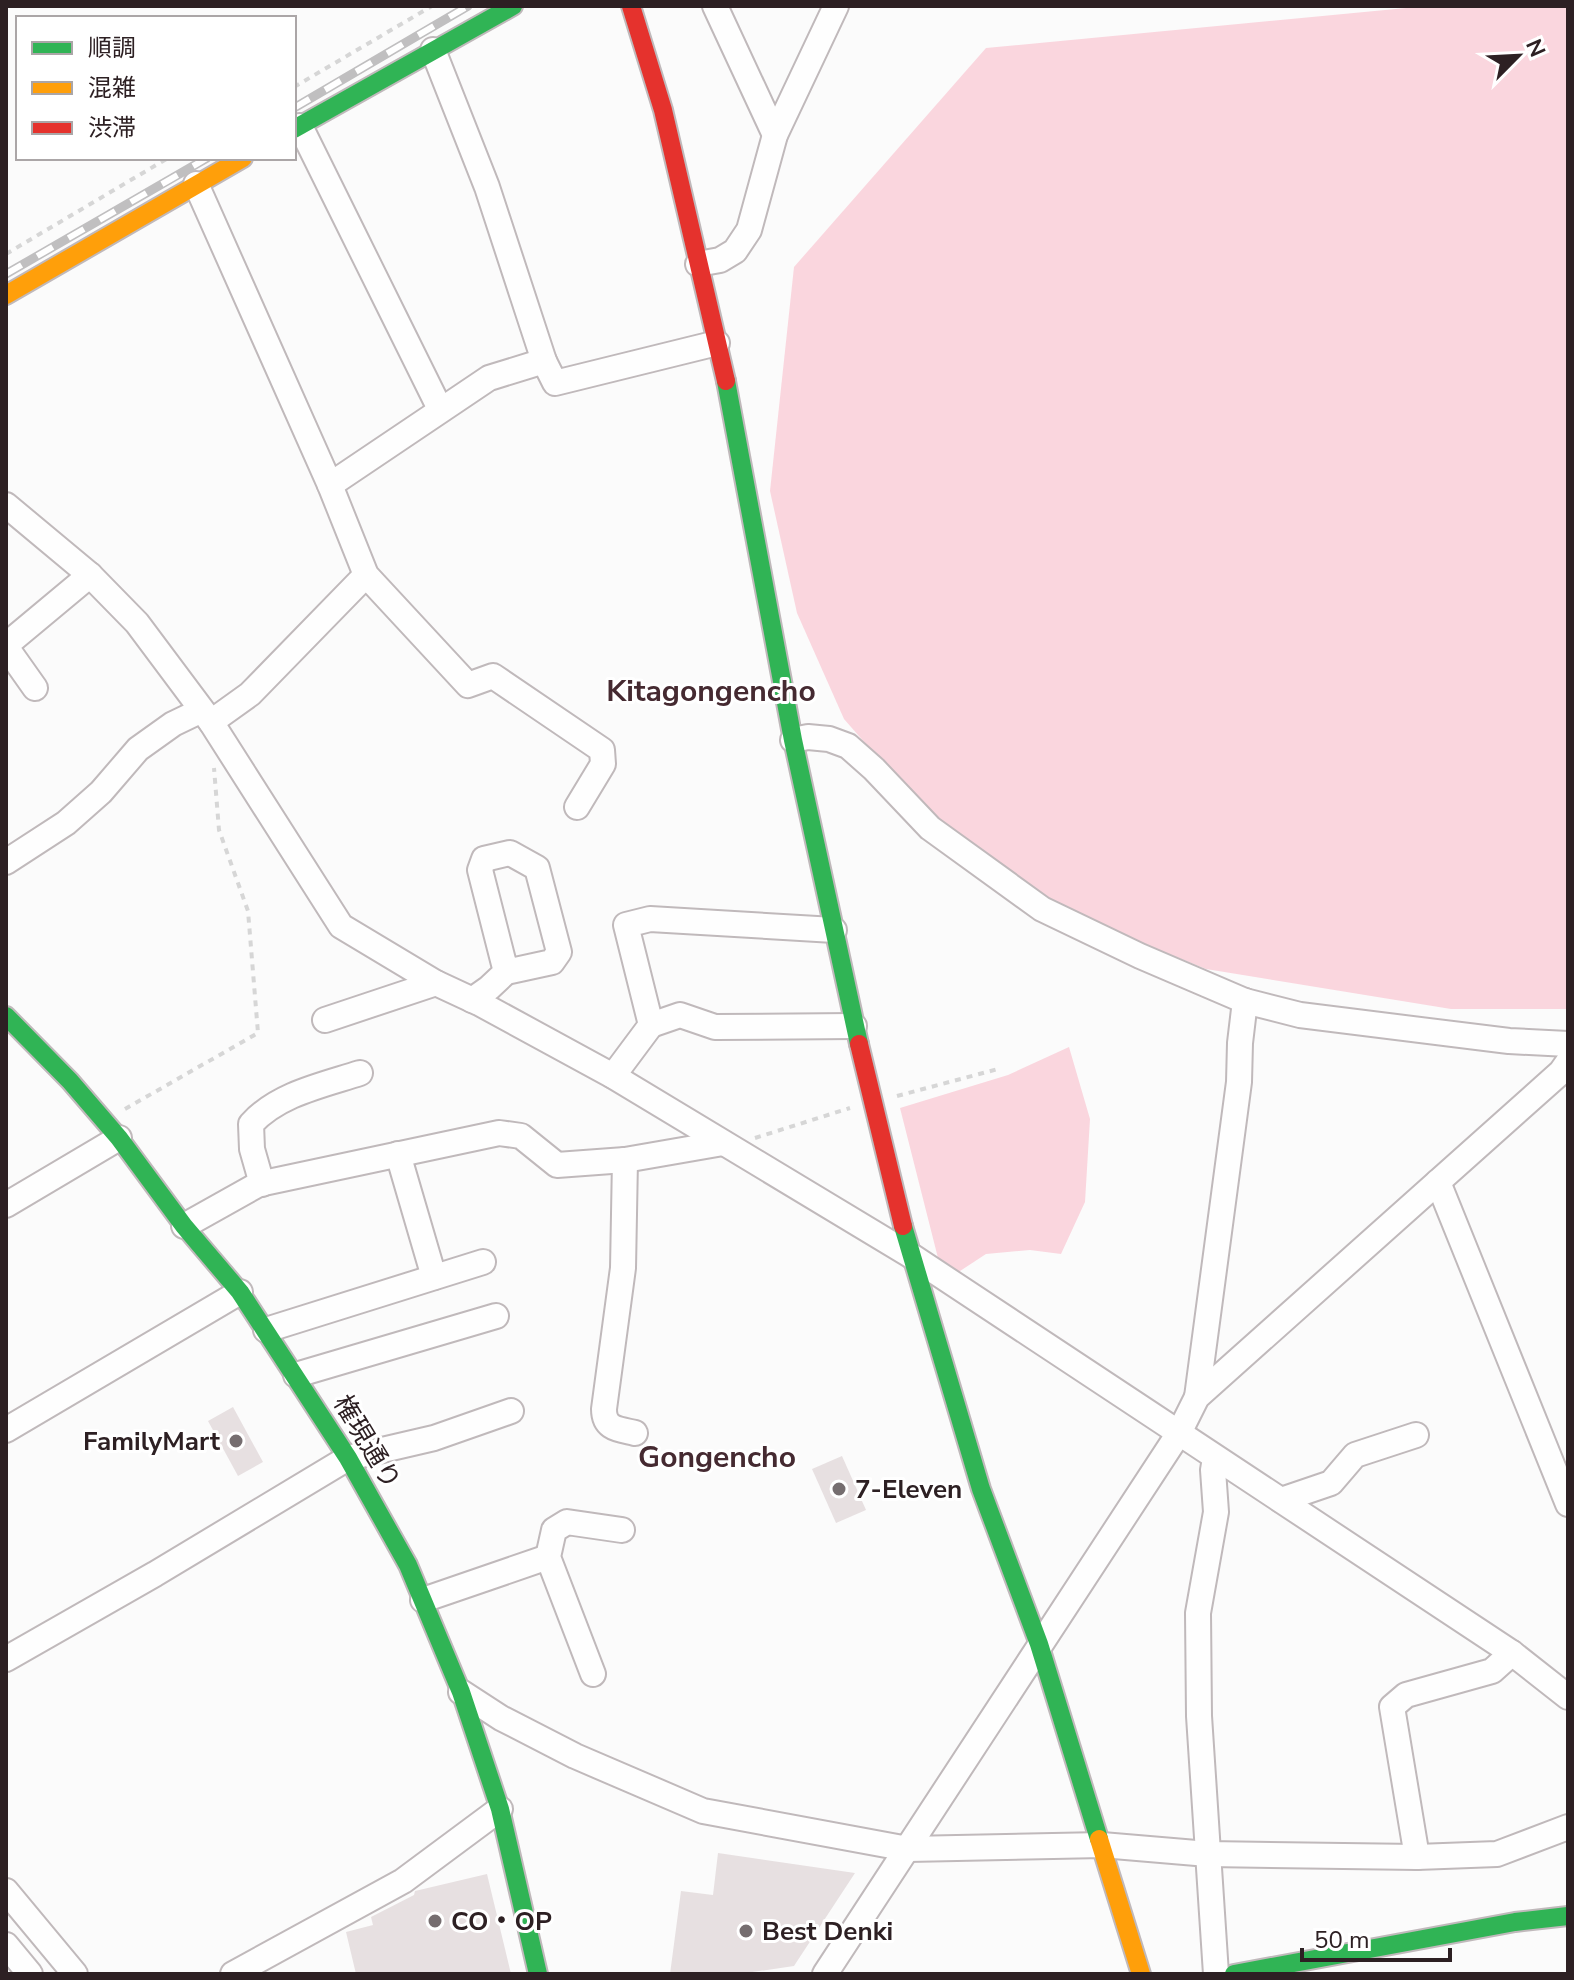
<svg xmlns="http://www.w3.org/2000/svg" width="1574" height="1980" font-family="'Nunito Sans','Noto Sans JP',sans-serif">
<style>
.green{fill:#fad6de}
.building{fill:#e7e0e1}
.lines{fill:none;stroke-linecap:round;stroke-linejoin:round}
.street-casing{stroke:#c0b9bb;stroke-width:28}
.fast-casing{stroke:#c0b9bb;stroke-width:22}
.slow-casing{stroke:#c0b9bb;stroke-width:22}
.jam-casing{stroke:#c0b9bb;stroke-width:22}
.path{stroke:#d6d6d6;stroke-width:4;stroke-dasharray:6 6;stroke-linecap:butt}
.street{stroke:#fefefe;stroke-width:24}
.fast{stroke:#30b455;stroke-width:18}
.slow{stroke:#ff9f0a;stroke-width:18}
.jam{stroke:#e5322d;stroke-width:18}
.rail-casing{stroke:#c0bfc0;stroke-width:9}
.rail{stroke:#fff;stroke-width:6;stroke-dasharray:18;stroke-linecap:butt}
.poi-dot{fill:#756d6f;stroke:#fff;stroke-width:3}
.labels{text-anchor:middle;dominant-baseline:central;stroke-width:6;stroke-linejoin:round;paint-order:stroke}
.poi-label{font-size:26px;font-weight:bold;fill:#2d2023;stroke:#fff;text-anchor:start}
.street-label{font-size:26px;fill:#2d2023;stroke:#fff}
.quarter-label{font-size:30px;font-weight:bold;fill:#452a31;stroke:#fff}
</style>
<rect width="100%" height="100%" fill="#fbfbfb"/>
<g class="green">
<path d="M 1427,6 L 1568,6 L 1568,1009 L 1451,1009 L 1206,969 L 1090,922 L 1012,876 L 923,809 L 844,719 L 797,613 L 770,491 L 794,267 L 986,48 Z"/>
<path d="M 1069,1047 L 1090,1119 L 1085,1202 L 1061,1254 L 1030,1250 L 986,1254 L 957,1273 L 938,1258 L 900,1108 L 1008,1075 Z"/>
</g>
<g class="building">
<path d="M 233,1407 L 263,1462 L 238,1476 L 208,1421 Z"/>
<path d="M 842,1456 L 866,1510 L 836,1523 L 812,1469 Z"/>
<path d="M 718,1853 L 855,1873 L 794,1966 L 739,1974 L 670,1974 L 681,1891 L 713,1895 Z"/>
<path d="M 487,1874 L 511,1974 L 356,1974 L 346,1932 L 373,1925 L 371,1917 L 414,1895 L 415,1891 Z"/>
</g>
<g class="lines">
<g class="street-casing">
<g id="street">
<path d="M 715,6 L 775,135"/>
<path d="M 433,50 L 487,187 L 544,361 L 555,383 L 717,343"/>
<path d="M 300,126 L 440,409"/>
<path d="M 196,184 L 330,485 L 366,575 L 468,685 L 493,676 L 602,750 L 603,764 L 577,807"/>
<path d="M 698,264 L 720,260 L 735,251 L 749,230 L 775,135 L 836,6"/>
<path d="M 330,485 L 489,378 L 544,361"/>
<path d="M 6,505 L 90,575 L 137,623 L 211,722 L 341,926 L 436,983 L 479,1003 L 613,1076 L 910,1255 L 1512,1653 L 1568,1697"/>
<path d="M 6,645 L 90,575"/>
<path d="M 6,647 L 35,688"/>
<path d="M 211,722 L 250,694 L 366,575"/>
<path d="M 793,740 L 808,737 L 829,739 L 848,746 L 874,769 L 930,828 L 1042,909 L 1140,956 L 1245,1001 L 1300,1015 L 1509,1041 L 1568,1044"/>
<path d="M 6,862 L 66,823 L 101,792 L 138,749 L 173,724 L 200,711"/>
<path d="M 472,1000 L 489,988 L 506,972 L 552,962 L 559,952 L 537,868 L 510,853 L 484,859 L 480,870 L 506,972"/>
<path d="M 325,1020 L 436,983"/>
<path d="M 651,1025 L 680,1015 L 715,1027 L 854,1026"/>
<path d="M 613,1076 L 651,1025 L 626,925 L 650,919 L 834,930"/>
<path d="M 398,1154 L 434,1277"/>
<path d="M 625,1160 L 623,1268 L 604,1409 C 604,1429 618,1429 635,1433"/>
<path d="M 1438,1182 L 1568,1504"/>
<path d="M 262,1184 L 252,1149 L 251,1124 C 278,1094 323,1085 360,1073"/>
<path d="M 6,1205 L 119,1138"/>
<path d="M 184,1226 L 259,1184 L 499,1133 L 521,1136 L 557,1165 L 625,1160 L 723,1143"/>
<path d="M 266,1330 L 483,1262"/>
<path d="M 296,1375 L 496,1316"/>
<path d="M 1197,1397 L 1239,1082 L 1240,1043 L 1245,1001"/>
<path d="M 6,1430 L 240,1292"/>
<path d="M 1215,1458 L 1213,1470 L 1216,1512 L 1198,1613 L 1199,1716 L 1216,1974"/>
<path d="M 1281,1500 L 1331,1483 L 1355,1455 L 1416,1435"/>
<path d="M 423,1600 L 548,1557"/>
<path d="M 6,1659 L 155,1574 L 348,1458 L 434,1438 L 511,1411"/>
<path d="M 593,1674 L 548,1557 L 554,1530 L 567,1522 L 622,1530"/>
<path d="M 461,1692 L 501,1718 L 575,1756 L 703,1811 L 908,1849 L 1102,1845 L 1208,1854 L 1417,1857 L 1497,1854 L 1568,1827"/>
<path d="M 1417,1857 L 1392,1707 L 1406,1695 L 1492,1671 L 1512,1653"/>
<path d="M 6,1891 L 75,1974"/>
<path d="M 6,1945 L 30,1974"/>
<path d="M 233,1974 L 403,1881 L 500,1809"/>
<path d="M 825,1974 L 1179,1433 L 1197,1397 L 1561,1072 L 1568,1062"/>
</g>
</g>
<g class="fast-casing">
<g id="fast">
<path d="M 294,129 L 513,6"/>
<path d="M 726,381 L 793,740 L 859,1044"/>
<path d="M 6,1016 L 70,1081 L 119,1138 L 184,1226 L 240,1292 L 348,1458 L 408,1565 L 461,1692 L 500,1809 L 538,1974"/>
<path d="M 903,1226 L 981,1489 L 1039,1644 L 1099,1839"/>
<path d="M 1234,1974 L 1515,1922 L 1568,1916"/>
</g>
</g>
<g class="slow-casing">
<g id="slow">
<path d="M 6,295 L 243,158"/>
<path d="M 1099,1839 L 1141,1974"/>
</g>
</g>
<g class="jam-casing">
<g id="jam">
<path d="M 631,6 L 663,110 L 726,381"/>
<path d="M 859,1044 L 903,1226"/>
</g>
</g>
<g class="path">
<path d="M 294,87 L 432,6"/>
<path d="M 6,254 L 168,158"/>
<path d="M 897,1096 L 998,1069"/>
<path d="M 125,1109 L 258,1033 L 248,911 L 219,830 L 214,768"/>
<path d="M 755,1138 L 850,1108"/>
</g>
<use href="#street" class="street"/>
<use href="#fast" class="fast"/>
<use href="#slow" class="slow"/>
<use href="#jam" class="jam"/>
<g class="rail-casing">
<g id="rail">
<path d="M 294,108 L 468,6"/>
<path d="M 6,274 L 207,158"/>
</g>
</g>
<use href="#rail" class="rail"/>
</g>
<g class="poi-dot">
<circle cx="236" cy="1441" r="8"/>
<circle cx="839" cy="1489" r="8"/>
<circle cx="435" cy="1921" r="8"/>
<circle cx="746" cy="1931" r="8"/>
</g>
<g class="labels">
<g class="poi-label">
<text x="220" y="1441" text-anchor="end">FamilyMart</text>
<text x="855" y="1489">7-Eleven</text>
<text x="451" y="1921">CO・OP</text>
<text x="762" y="1931">Best Denki</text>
</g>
<g class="street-label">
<text transform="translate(367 1442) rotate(59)">権現通り</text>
</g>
<g class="quarter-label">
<text x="711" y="691">Kitagongencho</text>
<text x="717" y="1457">Gongencho</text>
</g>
</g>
<rect width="1574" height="1980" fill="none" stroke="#2d2023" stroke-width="16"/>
<rect x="16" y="16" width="280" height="144" fill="#ffffff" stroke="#aba6a7" stroke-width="2"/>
<rect x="32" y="42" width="40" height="12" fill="#30b455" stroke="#aba6a7" stroke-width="2"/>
<text x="88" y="56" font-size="24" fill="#2d2023">順調</text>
<rect x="32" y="82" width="40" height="12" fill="#ff9f0a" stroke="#aba6a7" stroke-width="2"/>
<text x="88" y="96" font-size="24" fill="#2d2023">混雑</text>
<rect x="32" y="122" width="40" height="12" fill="#e5322d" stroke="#aba6a7" stroke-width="2"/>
<text x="88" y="136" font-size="24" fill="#2d2023">渋滞</text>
<g transform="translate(1518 56) rotate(66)" stroke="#ffffff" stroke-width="6" paint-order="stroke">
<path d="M0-6L14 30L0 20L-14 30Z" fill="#2d2023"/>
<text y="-12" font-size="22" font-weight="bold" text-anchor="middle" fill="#2d2023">N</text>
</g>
<path d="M1302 1948v12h148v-12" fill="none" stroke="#2d2023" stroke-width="4"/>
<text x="1314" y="1948" font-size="24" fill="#2d2023" stroke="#ffffff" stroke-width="6" paint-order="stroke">50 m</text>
</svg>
